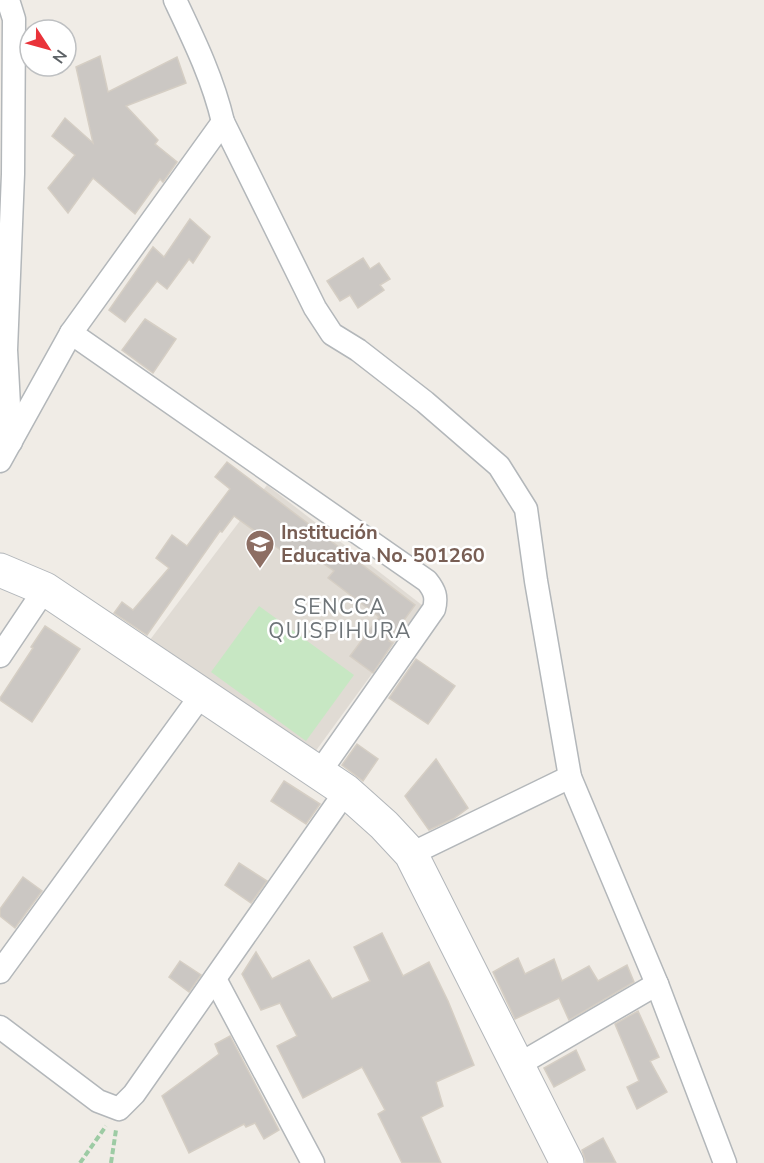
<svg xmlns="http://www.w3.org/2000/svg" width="764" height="1163" font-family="'Nunito Sans',sans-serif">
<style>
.education{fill:#e0dbd4}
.green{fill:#c7e7c3}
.building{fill:#cbc7c3;stroke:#d5cec4;stroke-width:1.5}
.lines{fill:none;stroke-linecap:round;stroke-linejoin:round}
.minor-casing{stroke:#b3b7ba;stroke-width:25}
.secondary-casing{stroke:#b2b6ba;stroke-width:35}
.path{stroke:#9dcba4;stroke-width:4;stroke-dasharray:6 3;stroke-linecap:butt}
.minor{stroke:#fff;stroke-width:22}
.secondary{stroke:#fff;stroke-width:33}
.labels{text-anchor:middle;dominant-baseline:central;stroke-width:5;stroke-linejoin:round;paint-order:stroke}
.education-label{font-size:20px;font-weight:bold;fill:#785e54;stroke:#fff;text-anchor:start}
.neighbourhood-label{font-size:21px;letter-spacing:1.5px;fill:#6e7478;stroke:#fff}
</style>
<rect width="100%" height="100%" fill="#f0ece6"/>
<path class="education" d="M 267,485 L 422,605 L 307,763 L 140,653 Z"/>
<path class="green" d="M 259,606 L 354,675 L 306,741 L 211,672 Z"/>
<g class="building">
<path d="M 100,56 L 108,92 L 177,57 L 186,83 L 126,106 L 158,140 L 155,144 L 177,162 L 163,182 L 160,179 L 135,214 L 93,178 L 68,213 L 48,188 L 75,155 L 52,136 L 65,118 L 93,143 L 76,67 Z"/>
<path d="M 190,219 L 210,237 L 193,263 L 189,259 L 167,289 L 157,281 L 125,322 L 109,310 L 153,247 L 164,257 Z"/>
<path d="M 363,258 L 370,269 L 379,263 L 390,279 L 380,285 L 384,290 L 358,308 L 350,295 L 340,301 L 327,281 Z"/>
<path d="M 145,319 L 176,339 L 153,373 L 122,350 Z"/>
<path d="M 227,462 L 415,605 L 389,641 L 393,643 L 373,673 L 350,656 L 379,617 L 328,578 L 334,571 L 302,549 L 293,559 L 234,516 L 222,532 L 220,531 L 147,635 L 114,613 L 122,602 L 133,610 L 169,568 L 156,558 L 172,535 L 187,546 L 230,489 L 215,477 Z"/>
<path d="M 45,626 L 80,649 L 32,722 L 0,700 L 0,698 L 33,648 L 31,647 Z"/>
<path d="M 416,659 L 455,686 L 428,724 L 389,698 Z"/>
<path d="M 357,744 L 378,759 L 363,781 L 342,765 Z"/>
<path d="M 436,759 L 468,808 L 453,819 L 429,830 L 405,796 Z"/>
<path d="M 284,781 L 320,804 L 306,824 L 271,801 Z"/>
<path d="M 239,863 L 267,881 L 251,903 L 225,885 Z"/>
<path d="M 23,877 L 42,891 L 15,928 L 0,916 L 0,909 Z"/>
<path d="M 382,933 L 403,976 L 429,962 L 448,1001 L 474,1065 L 436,1082 L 443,1106 L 421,1117 L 441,1163 L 402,1163 L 378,1114 L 385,1110 L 362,1067 L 303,1098 L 277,1046 L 297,1036 L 280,1003 L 261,1010 L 242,974 L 256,952 L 272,979 L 309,960 L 332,999 L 370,981 L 354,947 Z"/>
<path d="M 518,958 L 525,974 L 554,959 L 562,981 L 589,966 L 598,981 L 627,965 L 634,982 L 569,1020 L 559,998 L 515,1019 L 493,972 Z"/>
<path d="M 180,961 L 201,975 L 189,992 L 169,977 Z"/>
<path d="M 638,1011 L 659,1057 L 650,1061 L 667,1092 L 637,1109 L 627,1087 L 639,1081 L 615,1024 Z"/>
<path d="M 230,1036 L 279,1130 L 264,1139 L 255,1123 L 246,1127 L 244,1124 L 189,1153 L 162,1096 L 219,1054 L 215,1044 Z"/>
<path d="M 576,1050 L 585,1070 L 554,1087 L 544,1068 Z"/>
<path d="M 603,1138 L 616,1163 L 586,1163 L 582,1150 Z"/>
</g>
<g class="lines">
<g class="minor-casing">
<g id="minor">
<path d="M 8,0 L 14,19 L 13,174 L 6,350 L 11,442"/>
<path d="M 175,0 C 194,40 213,79 223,122 L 315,308 L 332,334 L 358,350 L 425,402 L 499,466 L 526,509 L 536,581 L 570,777 L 657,984 L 725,1163"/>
<path d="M 71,333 L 427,581 C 435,591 437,597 434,609 L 319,773"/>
<path d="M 0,461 L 71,333 L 223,122"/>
<path d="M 0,656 L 45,589"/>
<path d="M 411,854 L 570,777"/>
<path d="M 0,972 L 202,694"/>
<path d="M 215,979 L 313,1163"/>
<path d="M 0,1027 L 98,1101 L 119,1109 L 134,1094 L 346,791"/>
<path d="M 518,1065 L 657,984"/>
</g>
</g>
<g class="secondary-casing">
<path id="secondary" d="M 0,570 L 45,589 L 346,791 L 384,825 L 411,854 L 567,1163"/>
</g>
<g class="path">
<path d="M 80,1163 L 106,1126"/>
<path d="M 111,1163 L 116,1130"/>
</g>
<use href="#minor" class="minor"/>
<use href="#secondary" class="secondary"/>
</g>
<defs>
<g id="school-pin" transform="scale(1.5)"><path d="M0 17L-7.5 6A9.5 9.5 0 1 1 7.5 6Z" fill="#8d6e63" stroke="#fff"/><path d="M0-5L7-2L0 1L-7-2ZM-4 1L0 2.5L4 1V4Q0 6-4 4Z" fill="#fff"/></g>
</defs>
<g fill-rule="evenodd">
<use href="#school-pin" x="260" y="544"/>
</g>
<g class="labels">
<g class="education-label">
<text x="281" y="532">Institución<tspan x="281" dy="23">Educativa No. 501260</tspan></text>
</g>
<g class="neighbourhood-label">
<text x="340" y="607">SENCCA<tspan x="340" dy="24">QUISPIHURA</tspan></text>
</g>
</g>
<g transform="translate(48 48) rotate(126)"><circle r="28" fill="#ffffff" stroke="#bec0c2" stroke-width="1.5"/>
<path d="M0-4.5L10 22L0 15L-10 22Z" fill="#e9333a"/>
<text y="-9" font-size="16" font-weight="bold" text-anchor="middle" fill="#5d6266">N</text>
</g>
</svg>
